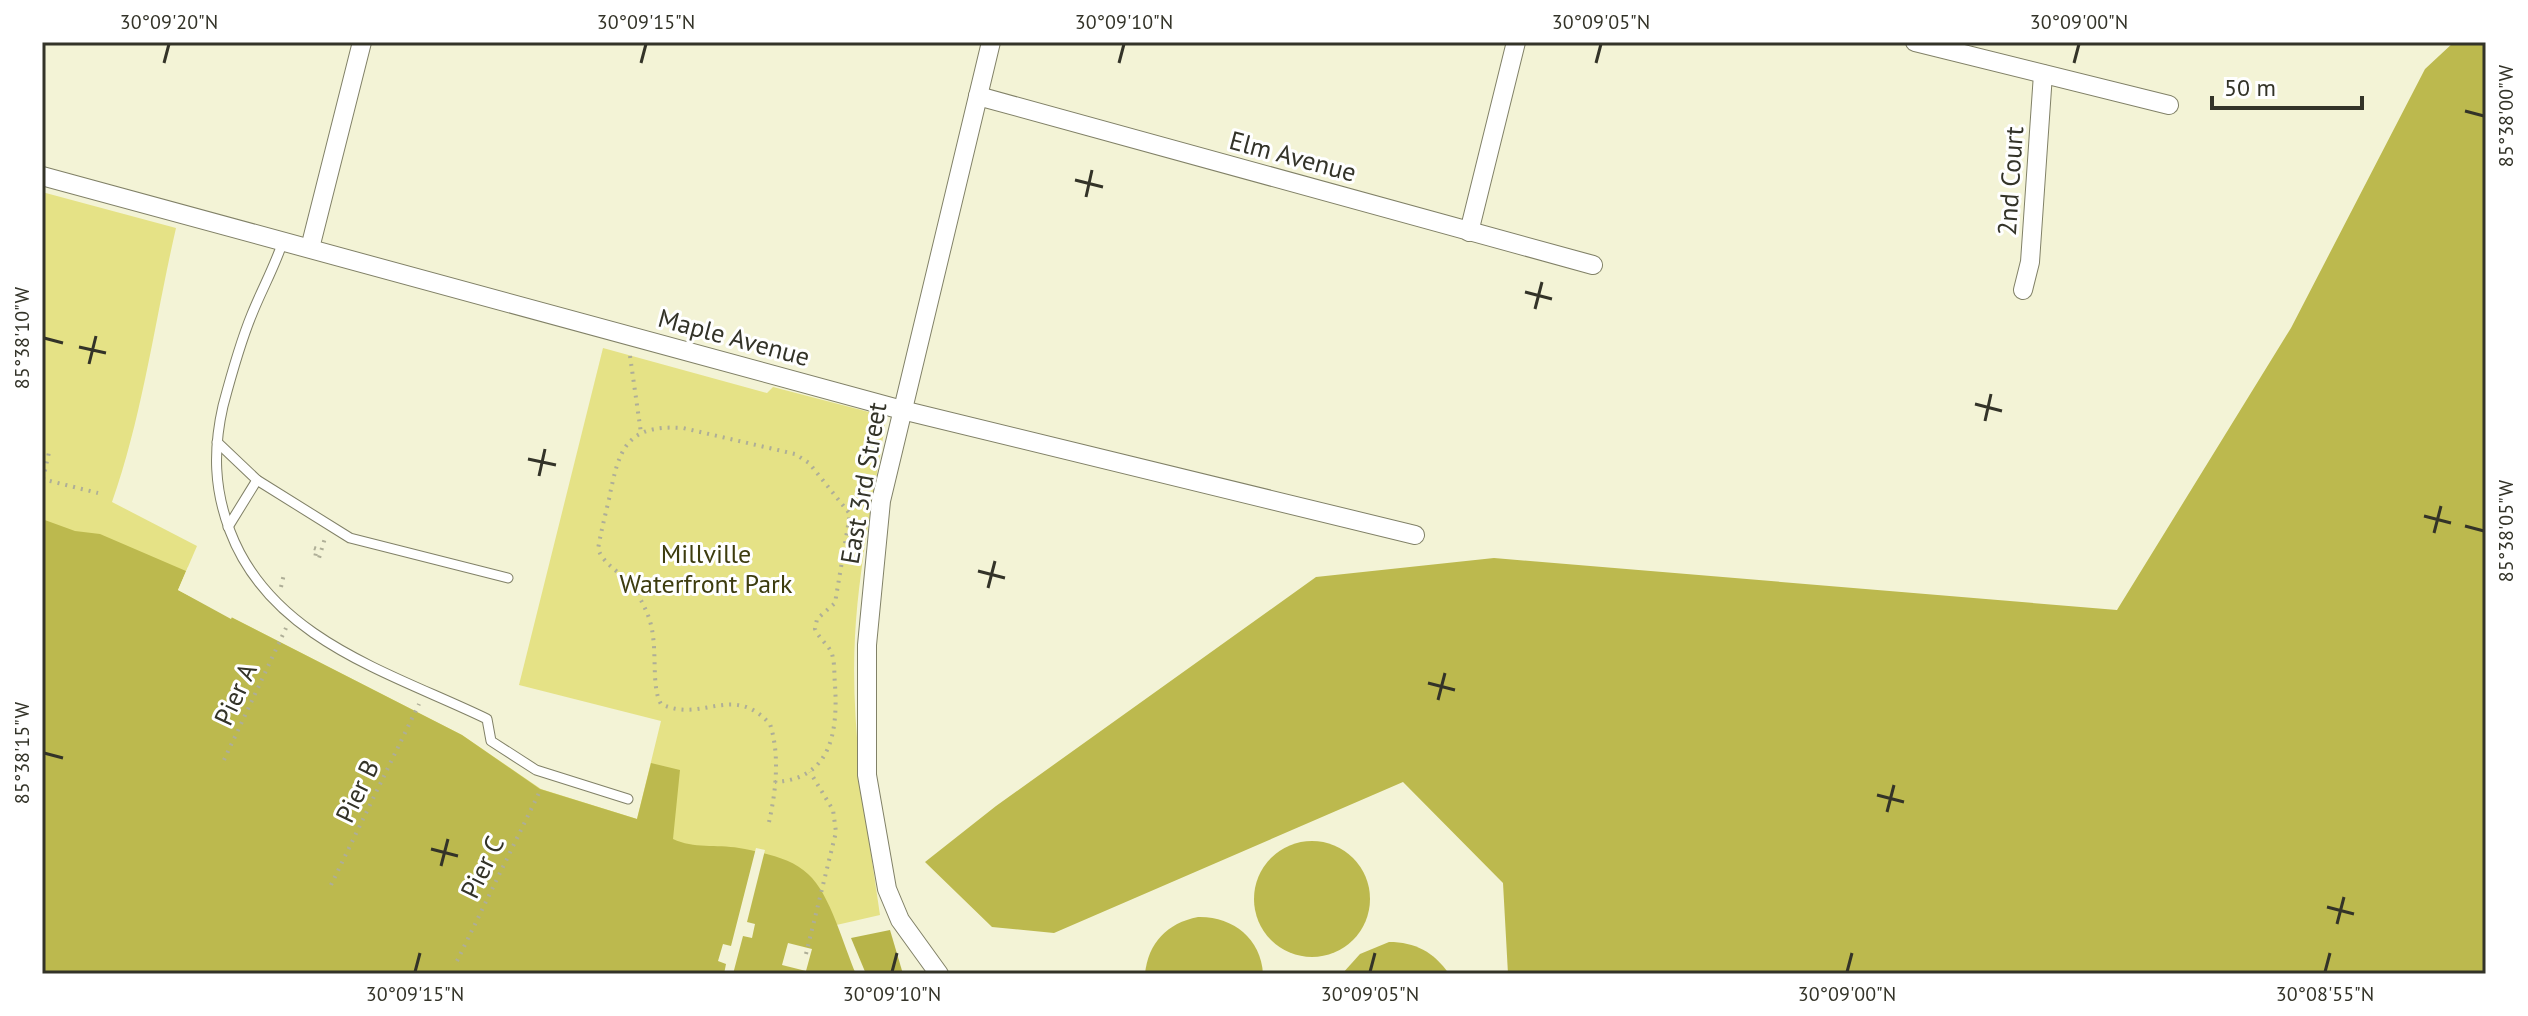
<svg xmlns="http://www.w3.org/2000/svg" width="2528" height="1016" font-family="'PT Sans',sans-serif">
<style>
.green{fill:#e5e286}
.forest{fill:#b7b449}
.water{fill:#bcb94e}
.pier{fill:#f3f3d6}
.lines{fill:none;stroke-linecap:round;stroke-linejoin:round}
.service-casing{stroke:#818167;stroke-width:11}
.minor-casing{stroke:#818167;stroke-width:20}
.path{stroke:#aeae97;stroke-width:4;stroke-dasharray:2 6;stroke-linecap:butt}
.service{stroke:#fff;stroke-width:9}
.minor{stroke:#fff;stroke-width:18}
.ticks{fill:none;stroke:#333328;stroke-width:3}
.labels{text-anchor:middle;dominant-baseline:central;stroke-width:6;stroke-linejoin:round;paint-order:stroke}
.street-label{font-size:26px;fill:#333328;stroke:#fff}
.park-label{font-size:26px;fill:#3d3c0f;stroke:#fff}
.neatline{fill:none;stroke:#333328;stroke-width:3}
.ticks-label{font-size:20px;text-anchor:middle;fill:#333328}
</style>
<rect width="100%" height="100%" fill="#f3f3d6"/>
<path class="green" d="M 42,192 L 176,228 C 155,319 143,414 112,502 L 197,546 L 178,590 L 462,735 L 541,789 L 637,819 L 661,721 L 519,685 L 603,348 L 767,393 L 773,387 L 869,412 L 885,425 C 874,495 859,565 855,636 C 850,729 867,824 880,915 L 832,926 L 767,913 L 42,564 Z"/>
<path class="forest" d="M 890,930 L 903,974 L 866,974 L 851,938 Z"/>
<g class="water">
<path d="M 2454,42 L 2486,42 L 2486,974 L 1508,974 L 1503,883 L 1403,782 L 1054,933 L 992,927 L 925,862 L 996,806 L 1316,577 L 1494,558 L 2117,610 L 2291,328 L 2425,69 Z"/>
<path d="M 42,519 L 75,531 L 100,534 L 186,571 L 178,590 L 462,735 L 540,789 L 637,819 L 651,763 L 680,770 L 673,839 C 694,849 716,844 739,848 C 761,852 792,858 808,874 C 830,893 844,947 856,974 L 42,974 Z"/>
<circle cx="1312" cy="899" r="58"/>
<path d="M 1198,917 C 1232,916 1261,938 1263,974 L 1145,974 C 1148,943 1167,923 1198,917 Z"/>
<path d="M 1389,942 C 1415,942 1434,952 1449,974 L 1342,974 L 1360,954 Z"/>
</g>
<g class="pier">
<path d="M 188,567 L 190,572 L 183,588 L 233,615 L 231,619 L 178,590 Z"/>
<path d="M 756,848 L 765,850 L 747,922 L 755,924 L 752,938 L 743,936 L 733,974 L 724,974 L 726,964 L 718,961 L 723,944 L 731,946 Z"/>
<path d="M 788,943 L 812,949 L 806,971 L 782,965 Z"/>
</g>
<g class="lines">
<g class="service-casing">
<g id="service">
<path d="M 283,241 C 275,266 262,289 252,314 C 240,343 231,376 223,406 C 213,450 214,489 230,531 C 271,640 392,673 487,719 L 491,741 L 536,770 L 628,799"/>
<path d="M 217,442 L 257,480 L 350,538 L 508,578"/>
<path d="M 228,527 L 257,480"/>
</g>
</g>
<g class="minor-casing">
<g id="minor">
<path d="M 1915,42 L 2169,105"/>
<path d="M 978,96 L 1593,265"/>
<path d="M 42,176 L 902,410 L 1415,535"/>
<path d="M 1469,232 L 1516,42"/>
<path d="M 310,248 L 362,42"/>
<path d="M 2023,290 L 2030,262 L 2043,74"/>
<path d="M 939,974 L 900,920 L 887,889 L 867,775 L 867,645 L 881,501 L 991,42"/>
</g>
</g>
<g class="path">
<path d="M 630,356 L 641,433"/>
<path d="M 42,479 L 98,493"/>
<path d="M 43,479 L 50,448"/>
<path d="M 314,548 L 317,549 L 315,557 L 319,558 L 325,538"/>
<path d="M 281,587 L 284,574"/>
<path d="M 224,760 L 286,628"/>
<path d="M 769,822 C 776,791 780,755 770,724 C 732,682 703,724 661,704 C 650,685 659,647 649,618 C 644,604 637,592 627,581 C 616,569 604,564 598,549 C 601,532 605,516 609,499 C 619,450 625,424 683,428 L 795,454 L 809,463 L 850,514 L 835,603 L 817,619 L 815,629 C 819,639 829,645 832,654 C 835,664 834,675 835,685 C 838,732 831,779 775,782"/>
<path d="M 331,885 L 419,704"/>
<path d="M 806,954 L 836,832 L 833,810 L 810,772"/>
<path d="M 457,961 L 541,789"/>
</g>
<use href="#service" class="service"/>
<use href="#minor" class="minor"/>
</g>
<path class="ticks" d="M 164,63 L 169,44M 641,63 L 646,44M 1119,63 L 1124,44M 1596,63 L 1601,44M 2074,63 L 2079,44M 2465,111 L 2484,116M 1075,180 L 1103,187M 1086,197 L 1092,170M 1525,292 L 1552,299M 1535,309 L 1542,282M 44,338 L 63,343M 79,347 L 106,353M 89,364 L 96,336M 1975,404 L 2002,411M 1985,421 L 1991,394M 528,459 L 556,465M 539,476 L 545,449M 2424,516 L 2451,523M 2465,526 L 2484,531M 2434,533 L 2441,506M 978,571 L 1005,578M 988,588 L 995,561M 1428,683 L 1455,690M 1438,700 L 1445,673M 44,753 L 63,758M 1877,795 L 1904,802M 1887,812 L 1894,785M 431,849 L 458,856M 441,866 L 448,839M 2327,907 L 2354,914M 2337,924 L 2344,897M 415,972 L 420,953M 892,972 L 897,953M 1370,972 L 1375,953M 1847,972 L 1852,953M 2325,972 L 2330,953"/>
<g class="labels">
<g class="street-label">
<text transform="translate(1293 156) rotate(15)">Elm Avenue</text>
<text transform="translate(2010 181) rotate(-86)">2nd Court</text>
<text transform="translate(734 337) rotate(15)">Maple Avenue</text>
<text transform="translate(863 483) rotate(-80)">East 3rd Street</text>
<text transform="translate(235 694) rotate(-65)">Pier A</text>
<text transform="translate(357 791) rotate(-64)">Pier B</text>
<text transform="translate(482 867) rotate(-64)">Pier C</text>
</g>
<g class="park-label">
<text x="706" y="553">Millville<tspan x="706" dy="30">Waterfront Park</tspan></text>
</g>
</g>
<rect width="2528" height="1016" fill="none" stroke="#ffffff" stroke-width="88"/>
<path d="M2212 96v12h150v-12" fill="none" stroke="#333328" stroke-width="4"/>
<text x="2224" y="96" font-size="24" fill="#333328" stroke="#ffffff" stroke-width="6" paint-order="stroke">50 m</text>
<rect x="44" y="44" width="2440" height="928" class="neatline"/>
<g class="ticks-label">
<text x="169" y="29">30°09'20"N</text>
<text x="646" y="29">30°09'15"N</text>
<text x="1124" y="29">30°09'10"N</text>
<text x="1601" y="29">30°09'05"N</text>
<text x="2079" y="29">30°09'00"N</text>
<text transform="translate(2506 116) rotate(-90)" y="7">85°38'00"W</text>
<text transform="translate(22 338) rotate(-90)" y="7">85°38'10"W</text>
<text transform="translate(2506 531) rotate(-90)" y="7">85°38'05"W</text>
<text transform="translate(22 753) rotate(-90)" y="7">85°38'15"W</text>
<text x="415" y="1001">30°09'15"N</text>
<text x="892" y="1001">30°09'10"N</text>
<text x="1370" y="1001">30°09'05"N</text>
<text x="1847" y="1001">30°09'00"N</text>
<text x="2325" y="1001">30°08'55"N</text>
</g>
</svg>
